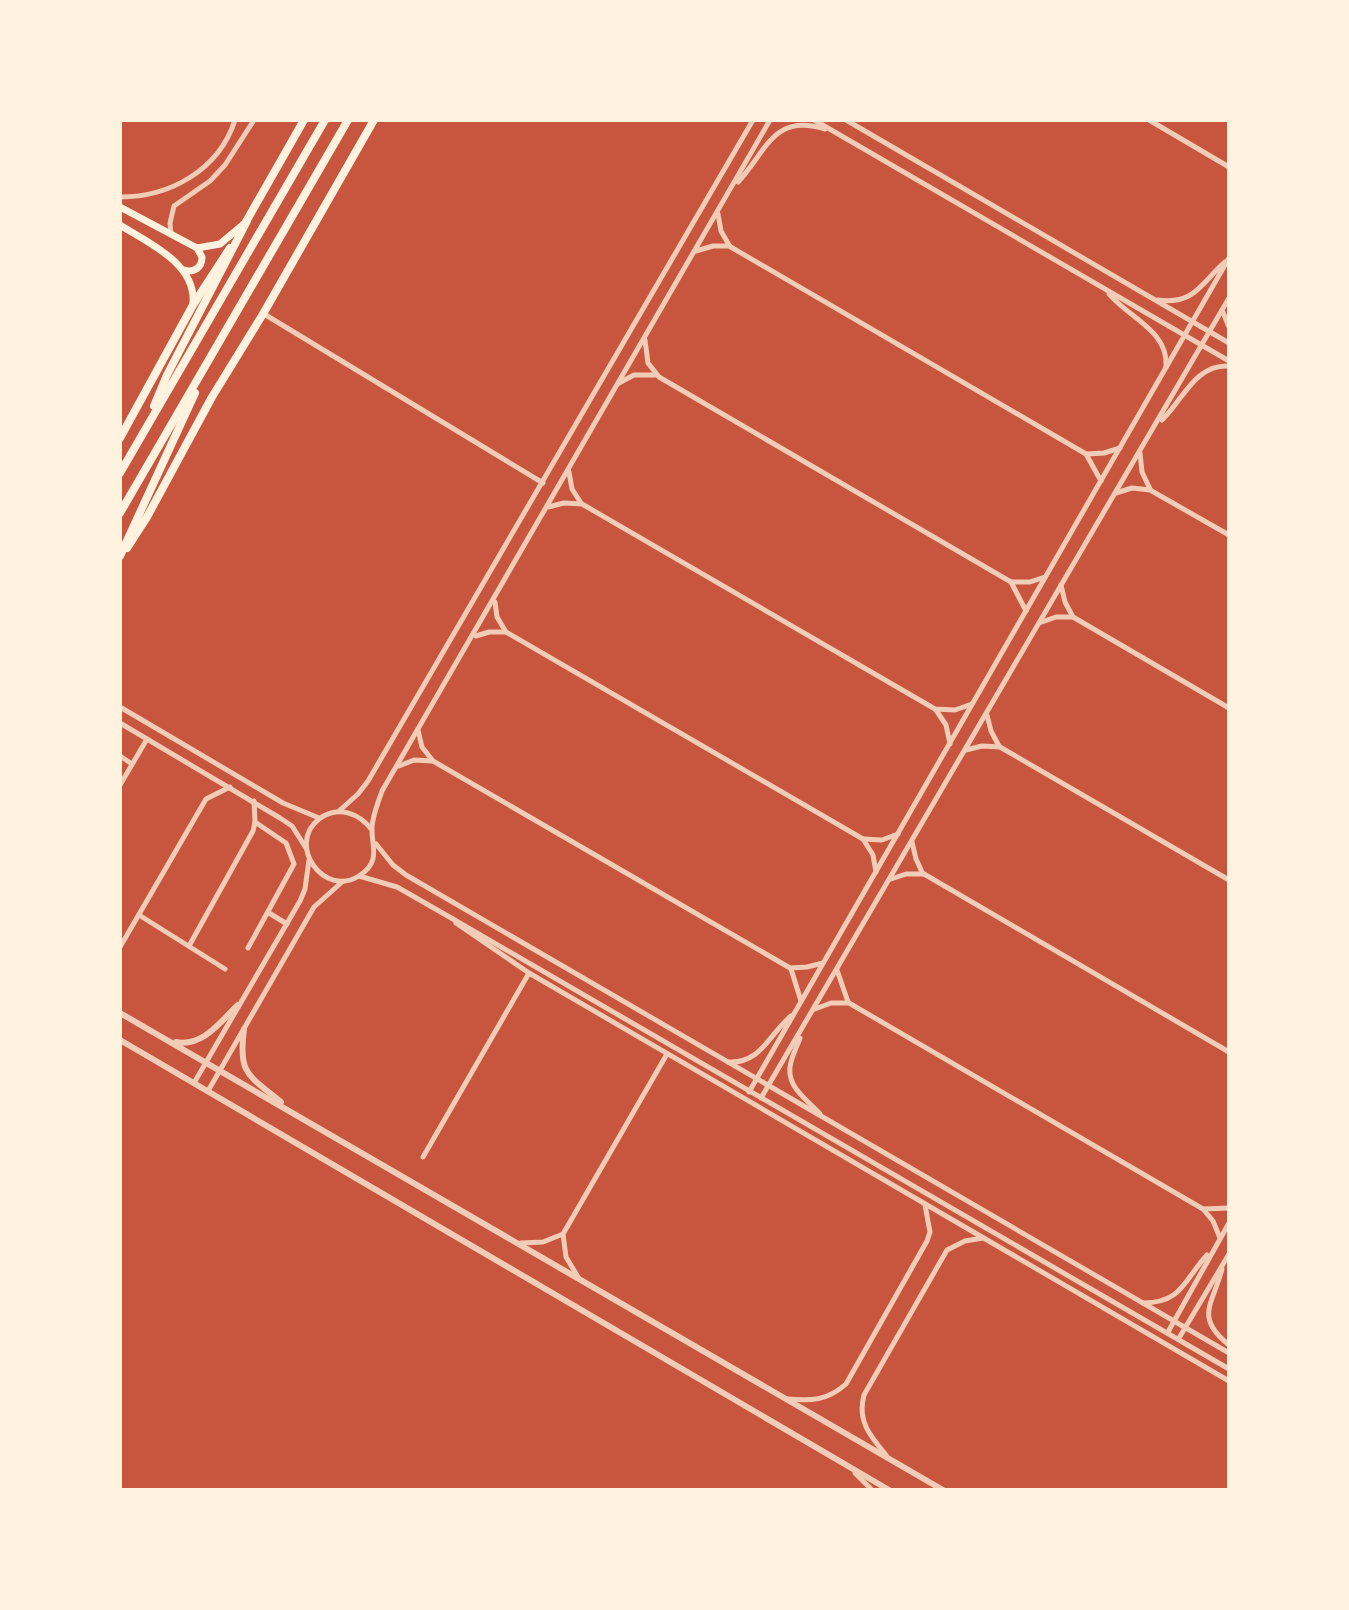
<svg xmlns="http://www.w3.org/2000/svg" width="1349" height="1610" font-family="Montserrat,sans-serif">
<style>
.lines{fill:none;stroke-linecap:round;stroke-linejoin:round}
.minor{stroke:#f1ccb7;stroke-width:5}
.tertiary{stroke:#f1ccb7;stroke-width:6}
.secondary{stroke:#fff3e0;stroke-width:7}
.primary{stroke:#fff3e0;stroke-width:8}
.trunk{stroke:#fff3e0;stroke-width:8}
</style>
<rect width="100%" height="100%" fill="#c8553d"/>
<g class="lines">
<g class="minor">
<path d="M 814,120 L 1229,361"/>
<path d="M 846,120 L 1229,343"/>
<path d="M 1149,120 L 1229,167"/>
<path d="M 738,182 C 767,151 773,113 825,129"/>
<path d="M 120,197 C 170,197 219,170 235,120"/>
<path d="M 718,214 L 721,231 L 729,245"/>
<path d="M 171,235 L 170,223 L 174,206 L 210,181 L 225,165 L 254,120"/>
<path d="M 696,251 L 713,246 L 729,246 L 1086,454 L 1101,481"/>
<path d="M 1109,294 C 1129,318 1169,331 1166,367"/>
<path d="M 1158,300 C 1195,305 1201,283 1225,262"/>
<path d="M 1222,310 L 1229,327"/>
<path d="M 264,314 L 543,483"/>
<path d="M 645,340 L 648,363 L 659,377 L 1011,582 L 1026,611"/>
<path d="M 619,383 L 634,375 L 655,375"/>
<path d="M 1162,420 C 1183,400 1195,364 1229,366"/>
<path d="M 1140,453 L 1142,472 L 1150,489"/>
<path d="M 1087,454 L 1104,453 L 1120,448"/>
<path d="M 569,472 L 572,489 L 581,503"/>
<path d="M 1116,493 L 1132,488 L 1150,490 L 1229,535"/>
<path d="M 548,507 L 564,503 L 582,504 L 935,709 L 955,710 L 972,704"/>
<path d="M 1012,582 L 1030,582 L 1045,577"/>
<path d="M 1061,585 L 1065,602 L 1073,617 L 1229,708"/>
<path d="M 495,602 L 497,617 L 506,632 L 863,839 L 873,855 L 876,872"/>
<path d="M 1039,623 L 1056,617 L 1072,617"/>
<path d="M 476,636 L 489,632 L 505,632"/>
<path d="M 120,707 L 283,803 L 319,818"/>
<path d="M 936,710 L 946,725 L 950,744"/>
<path d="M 987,715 L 991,731 L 999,746"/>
<path d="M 120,723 L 280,818 L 292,826 L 306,848"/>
<path d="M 418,730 L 422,747 L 433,761 L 790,968 L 807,967 L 823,963"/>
<path d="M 966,750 L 982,746 L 1000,747 L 1229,880"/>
<path d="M 120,756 L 132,764"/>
<path d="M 399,766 L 414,760 L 432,761"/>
<path d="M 120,785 L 147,739"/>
<path d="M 339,811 L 358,794 L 368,781 L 753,120"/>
<path d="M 372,830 C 359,813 338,805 319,819 C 286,845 324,898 359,876 C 382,861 371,846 372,827 C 373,814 378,803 382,791 L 770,120"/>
<path d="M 863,839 L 882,840 L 898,834"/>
<path d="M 912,842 L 916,859 L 923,874"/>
<path d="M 376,844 L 393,865 L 406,875 L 1229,1353"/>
<path d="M 359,876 L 397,887 L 446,915 L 1229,1369"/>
<path d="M 891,879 L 906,874 L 924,874 L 1229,1052"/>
<path d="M 269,913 L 287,924"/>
<path d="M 139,915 L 225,969"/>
<path d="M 456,923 L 529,973 L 1229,1381"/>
<path d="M 189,946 L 253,831 L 255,822 L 254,801"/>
<path d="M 120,947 L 206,799 L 230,787"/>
<path d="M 248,948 L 294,864 L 286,843 L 255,822"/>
<path d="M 791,969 L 801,1001"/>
<path d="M 837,970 L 848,1002"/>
<path d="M 815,1009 L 831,1003 L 849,1003 L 1203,1209 L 1213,1221 L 1220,1238"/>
<path d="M 800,1038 C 797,1046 793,1054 791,1062 C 784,1086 807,1099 820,1114"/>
<path d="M 728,1062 C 761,1064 769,1034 791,1016"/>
<path d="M 194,1083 L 300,901 L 305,889 L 309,860"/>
<path d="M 208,1091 L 314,907 L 342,882"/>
<path d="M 749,1092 L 1229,258"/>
<path d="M 761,1098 L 1229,298"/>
<path d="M 423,1157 L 529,973"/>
<path d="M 1203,1209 L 1229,1208"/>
<path d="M 521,1243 L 543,1242 L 563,1234"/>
<path d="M 1222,1269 C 1213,1304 1194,1317 1229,1345"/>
<path d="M 578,1277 L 566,1257 L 563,1234 L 667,1054"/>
<path d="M 1143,1303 C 1182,1303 1184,1280 1207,1255"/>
<path d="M 1168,1332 L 1229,1223"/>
<path d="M 1179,1338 L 1229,1254"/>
<path d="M 787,1399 C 811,1401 827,1401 846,1384 L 927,1241 L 930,1232 L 925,1205"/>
<path d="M 886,1455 C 870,1436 857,1421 864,1395 L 947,1250 L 965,1241 L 983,1238"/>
<path d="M 855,1473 L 872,1490"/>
</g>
<g class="tertiary">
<path d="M 120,1013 L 943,1490"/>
<path d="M 244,1029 C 238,1074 248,1075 281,1102"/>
<path d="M 120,1040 L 889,1490"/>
<path d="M 176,1042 C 203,1047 220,1022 238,1005"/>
</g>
<g class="secondary">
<path d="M 120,207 L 197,248 L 220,244 L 245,223"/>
<path d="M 120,225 C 148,243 196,263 193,303"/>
<path d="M 183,270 C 194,273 202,268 202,257 L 197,248"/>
</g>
<g class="primary">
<path d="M 243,227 L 304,120"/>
<path d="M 120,438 L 193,305 L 230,248"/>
<path d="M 127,548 L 147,517 L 212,397 L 263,314 L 374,120"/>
</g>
<g class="trunk">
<path d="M 154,406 L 167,375 L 247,221"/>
<path d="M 120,473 L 325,120"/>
<path d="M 120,513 L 348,120"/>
<path d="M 120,556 L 195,393"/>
</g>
</g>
<rect width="1349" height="1610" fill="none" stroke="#fff3e0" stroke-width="244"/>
</svg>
